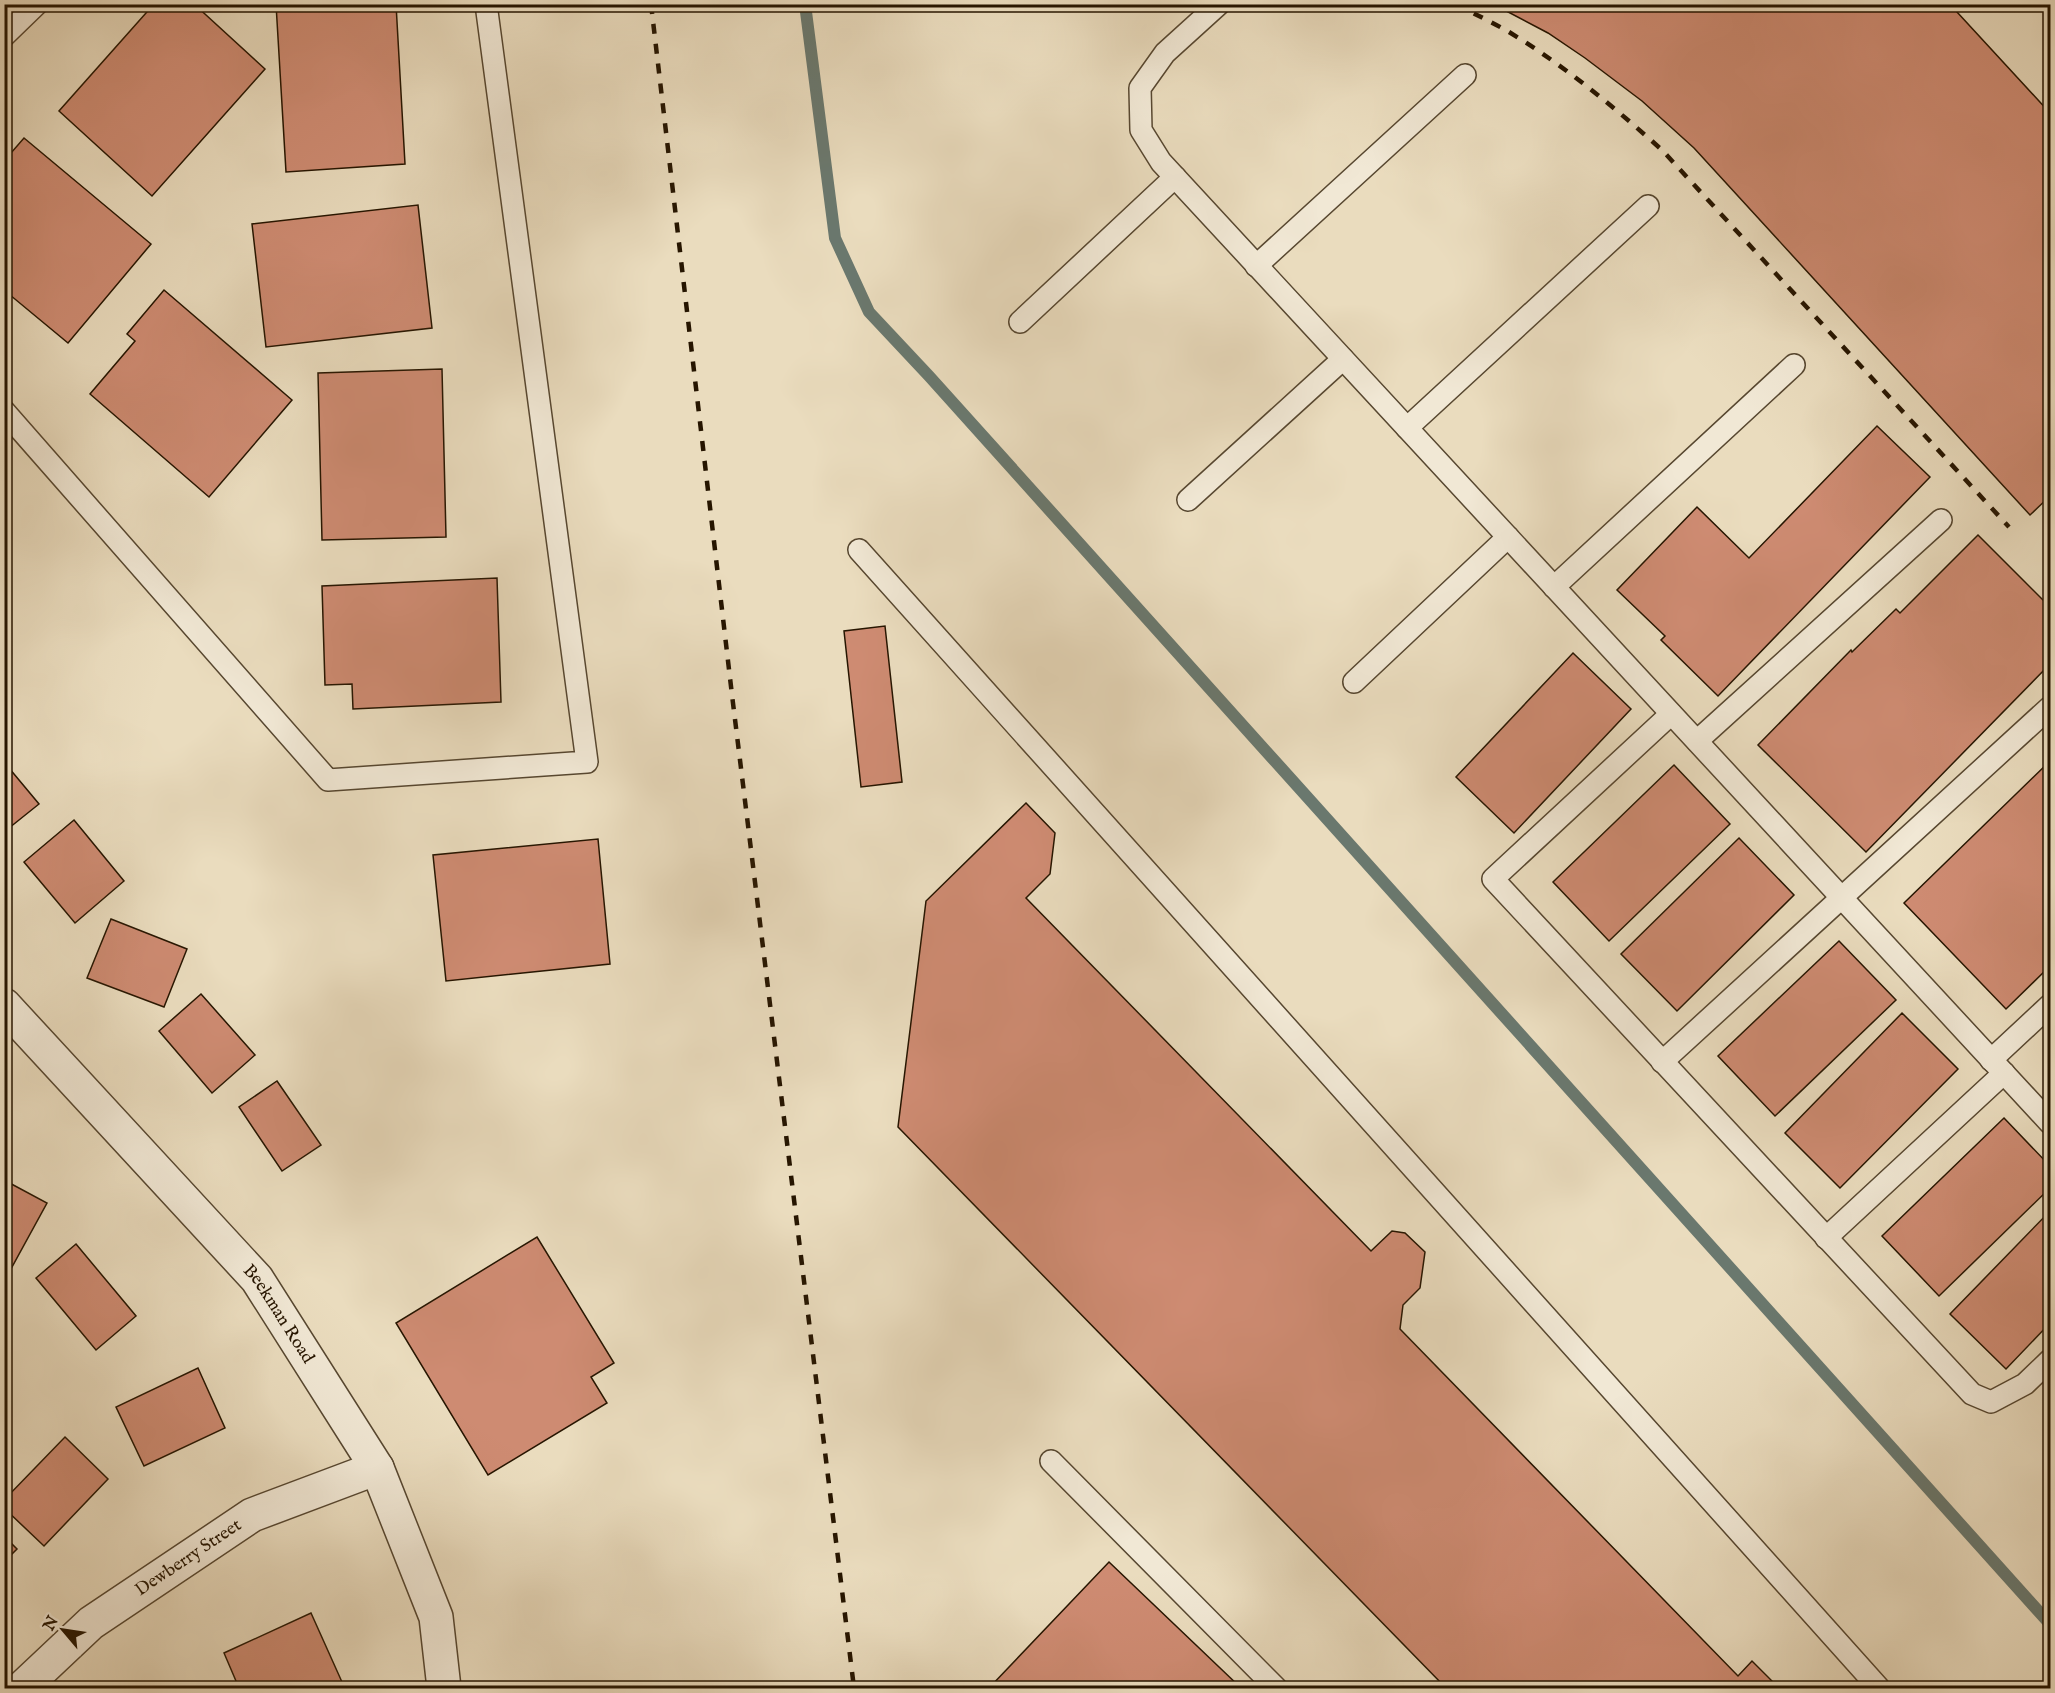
<svg xmlns="http://www.w3.org/2000/svg" width="2055" height="1693" font-family="'IM FELL English',serif">
<style>
.lines{fill:none;stroke-linecap:round;stroke-linejoin:round}
.stream{stroke:#6a786e;stroke-width:12}
.building{fill:#ce8b72;stroke:#261500;stroke-width:1.5}
.lane-casing{stroke:#574730;stroke-width:24}
.street-casing{stroke:#574730;stroke-width:36}
.lane{stroke:#f1e8d5;stroke-width:21}
.street{stroke:#f1e8d5;stroke-width:33}
.rail{stroke:#261500;stroke-width:4.5;stroke-dasharray:10 10;stroke-linecap:butt}
.labels{text-anchor:middle;dominant-baseline:central;stroke-width:5;stroke-linejoin:round;paint-order:stroke}
.street-label{font-size:18px;fill:#261500;stroke:#f1e8d5}
</style>
<rect width="100%" height="100%" fill="#eadcbe"/>
<filter id="stains"><feTurbulence type="fractalNoise" baseFrequency=".00333" numOctaves="4"/><feColorMatrix values="0 0 0 0 .2 0 0 0 0 .09 0 0 0 0 .02 0 0 0 .5 -.17"/></filter>
<radialGradient id="worn" r=".72"><stop offset=".6" stop-color="#630" stop-opacity="0"/><stop offset="1" stop-color="#630" stop-opacity=".3"/></radialGradient>
<g class="lines">
<path class="stream" d="M 805,4 L 835,238 L 869,312 L 929,376 L 2050,1624"/>
</g>
<g class="building">
<path d="M 154,4 L 194,4 L 265,69 L 152,196 L 59,111 Z"/>
<path d="M 276,4 L 396,4 L 405,164 L 286,172 Z"/>
<path d="M 1493,4 L 1965,4 L 1957,12 L 2050,113 L 2050,496 L 2030,515 L 1694,148 L 1642,101 L 1585,58 L 1548,33 Z"/>
<path d="M 24,138 L 151,244 L 68,343 L 4,290 L 4,161 Z"/>
<path d="M 418,205 L 432,328 L 266,347 L 252,224 Z"/>
<path d="M 164,290 L 292,400 L 209,497 L 90,394 L 135,341 L 127,334 Z"/>
<path d="M 442,369 L 446,537 L 322,540 L 318,373 Z"/>
<path d="M 1877,426 L 1930,477 L 1718,696 L 1661,640 L 1665,636 L 1617,590 L 1697,507 L 1749,558 Z"/>
<path d="M 1978,535 L 2050,607 L 2050,664 L 1866,852 L 1758,745 L 1851,650 L 1852,652 L 1896,609 L 1900,613 Z"/>
<path d="M 497,578 L 501,702 L 353,709 L 352,684 L 325,685 L 322,586 Z"/>
<path d="M 885,626 L 902,782 L 861,787 L 844,631 Z"/>
<path d="M 1573,653 L 1631,709 L 1514,833 L 1456,777 Z"/>
<path d="M 2050,761 L 2050,966 L 2006,1009 L 1904,903 Z"/>
<path d="M 4,762 L 39,804 L 4,832 Z"/>
<path d="M 1674,765 L 1730,824 L 1609,941 L 1553,882 Z"/>
<path d="M 1026,803 L 1055,833 L 1050,874 L 1026,898 L 1371,1251 L 1392,1231 L 1405,1233 L 1425,1252 L 1420,1288 L 1403,1305 L 1400,1329 L 1738,1676 L 1752,1661 L 1779,1688 L 1446,1688 L 898,1127 L 926,901 Z"/>
<path d="M 74,820 L 124,881 L 75,923 L 24,862 Z"/>
<path d="M 1739,838 L 1794,895 L 1677,1011 L 1621,954 Z"/>
<path d="M 598,839 L 610,964 L 446,981 L 433,855 Z"/>
<path d="M 111,919 L 187,949 L 164,1007 L 87,978 Z"/>
<path d="M 1839,941 L 1896,1000 L 1775,1116 L 1718,1056 Z"/>
<path d="M 201,994 L 255,1055 L 212,1093 L 159,1031 Z"/>
<path d="M 1902,1013 L 1958,1069 L 1840,1188 L 1785,1133 Z"/>
<path d="M 277,1081 L 321,1145 L 282,1171 L 239,1107 Z"/>
<path d="M 2004,1118 L 2050,1166 L 2050,1188 L 1939,1296 L 1882,1236 Z"/>
<path d="M 4,1180 L 47,1203 L 6,1278 L 4,1277 Z"/>
<path d="M 2050,1211 L 2050,1323 L 2006,1369 L 1950,1314 Z"/>
<path d="M 537,1237 L 614,1363 L 591,1377 L 607,1403 L 488,1475 L 396,1323 Z"/>
<path d="M 76,1244 L 136,1316 L 96,1350 L 36,1278 Z"/>
<path d="M 198,1368 L 225,1428 L 144,1466 L 116,1407 Z"/>
<path d="M 65,1437 L 108,1479 L 44,1546 L 4,1508 L 4,1500 Z"/>
<path d="M 4,1536 L 17,1549 L 4,1562 Z"/>
<path d="M 1109,1562 L 1241,1688 L 989,1688 Z"/>
<path d="M 311,1613 L 342,1682 L 327,1688 L 239,1688 L 224,1653 Z"/>
</g>
<g class="lines">
<g class="lane-casing">
<g id="lane">
<path d="M 1219,4 L 1165,53 L 1140,88 L 1141,130 L 1161,162 L 2050,1123"/>
<path d="M 4,36 L 37,4"/>
<path d="M 1256,266 L 1465,75"/>
<path d="M 1020,322 L 1175,177"/>
<path d="M 4,411 L 328,780 L 587,762 L 486,4"/>
<path d="M 1407,428 L 1648,206"/>
<path d="M 1188,500 L 1343,359"/>
<path d="M 859,550 L 1879,1688"/>
<path d="M 1554,587 L 1794,365"/>
<path d="M 1354,682 L 1508,537"/>
<path d="M 1671,714 L 1493,879 L 1972,1394 L 1991,1402 L 2025,1384 L 2050,1360"/>
<path d="M 1697,741 L 1941,520"/>
<path d="M 1991,1060 L 2050,1005"/>
<path d="M 1662,1062 L 2050,707"/>
<path d="M 1826,1238 L 2004,1073"/>
<path d="M 1051,1461 L 1276,1688"/>
</g>
</g>
<g class="street-casing">
<g id="street">
<path id="s1" d="M 4,1005 L 257,1279 L 377,1468 L 436,1617 L 444,1688"/>
<path id="s2" d="M 22,1688 L 91,1623 L 252,1515 L 377,1468"/>
</g>
</g>
<use href="#lane" class="lane"/>
<use href="#street" class="street"/>
<g class="rail">
<path d="M 651,4 L 732,695 L 854,1688"/>
<path d="M 1456,4 C 1474,14 1492,22 1509,32 C 1565,66 1614,107 1662,150 L 2009,527"/>
</g>
</g>
<g class="labels">
<g class="street-label">
<text stroke="none"><textPath href="#s1" startOffset="414">Beekman Road</textPath></text>
<text stroke="none"><textPath href="#s2" startOffset="212">Dewberry Street</textPath></text>
</g>
</g>
<rect width="2055" height="1693" fill="none" stroke="#eadcbe" stroke-width="24"/>
<rect x="6" y="6" width="2043" height="1681" fill="none" stroke="#261500" stroke-width="3"/>
<rect x="12" y="12" width="2031" height="1669" fill="none" stroke="#261500" stroke-width="1.5"/>
<g transform="translate(63 1630) rotate(299)" stroke="#f1e8d5" stroke-width="4.5" paint-order="stroke">
<path d="M0-4.5L10 22L0 15L-10 22Z" fill="#261500"/>
<text y="-9" font-size="16" font-weight="bold" text-anchor="middle" fill="#261500">N</text>
</g>
<rect width="100%" height="100%" filter="url(#stains)"/>
<rect width="100%" height="100%" fill="url(#worn)"/>
</svg>
